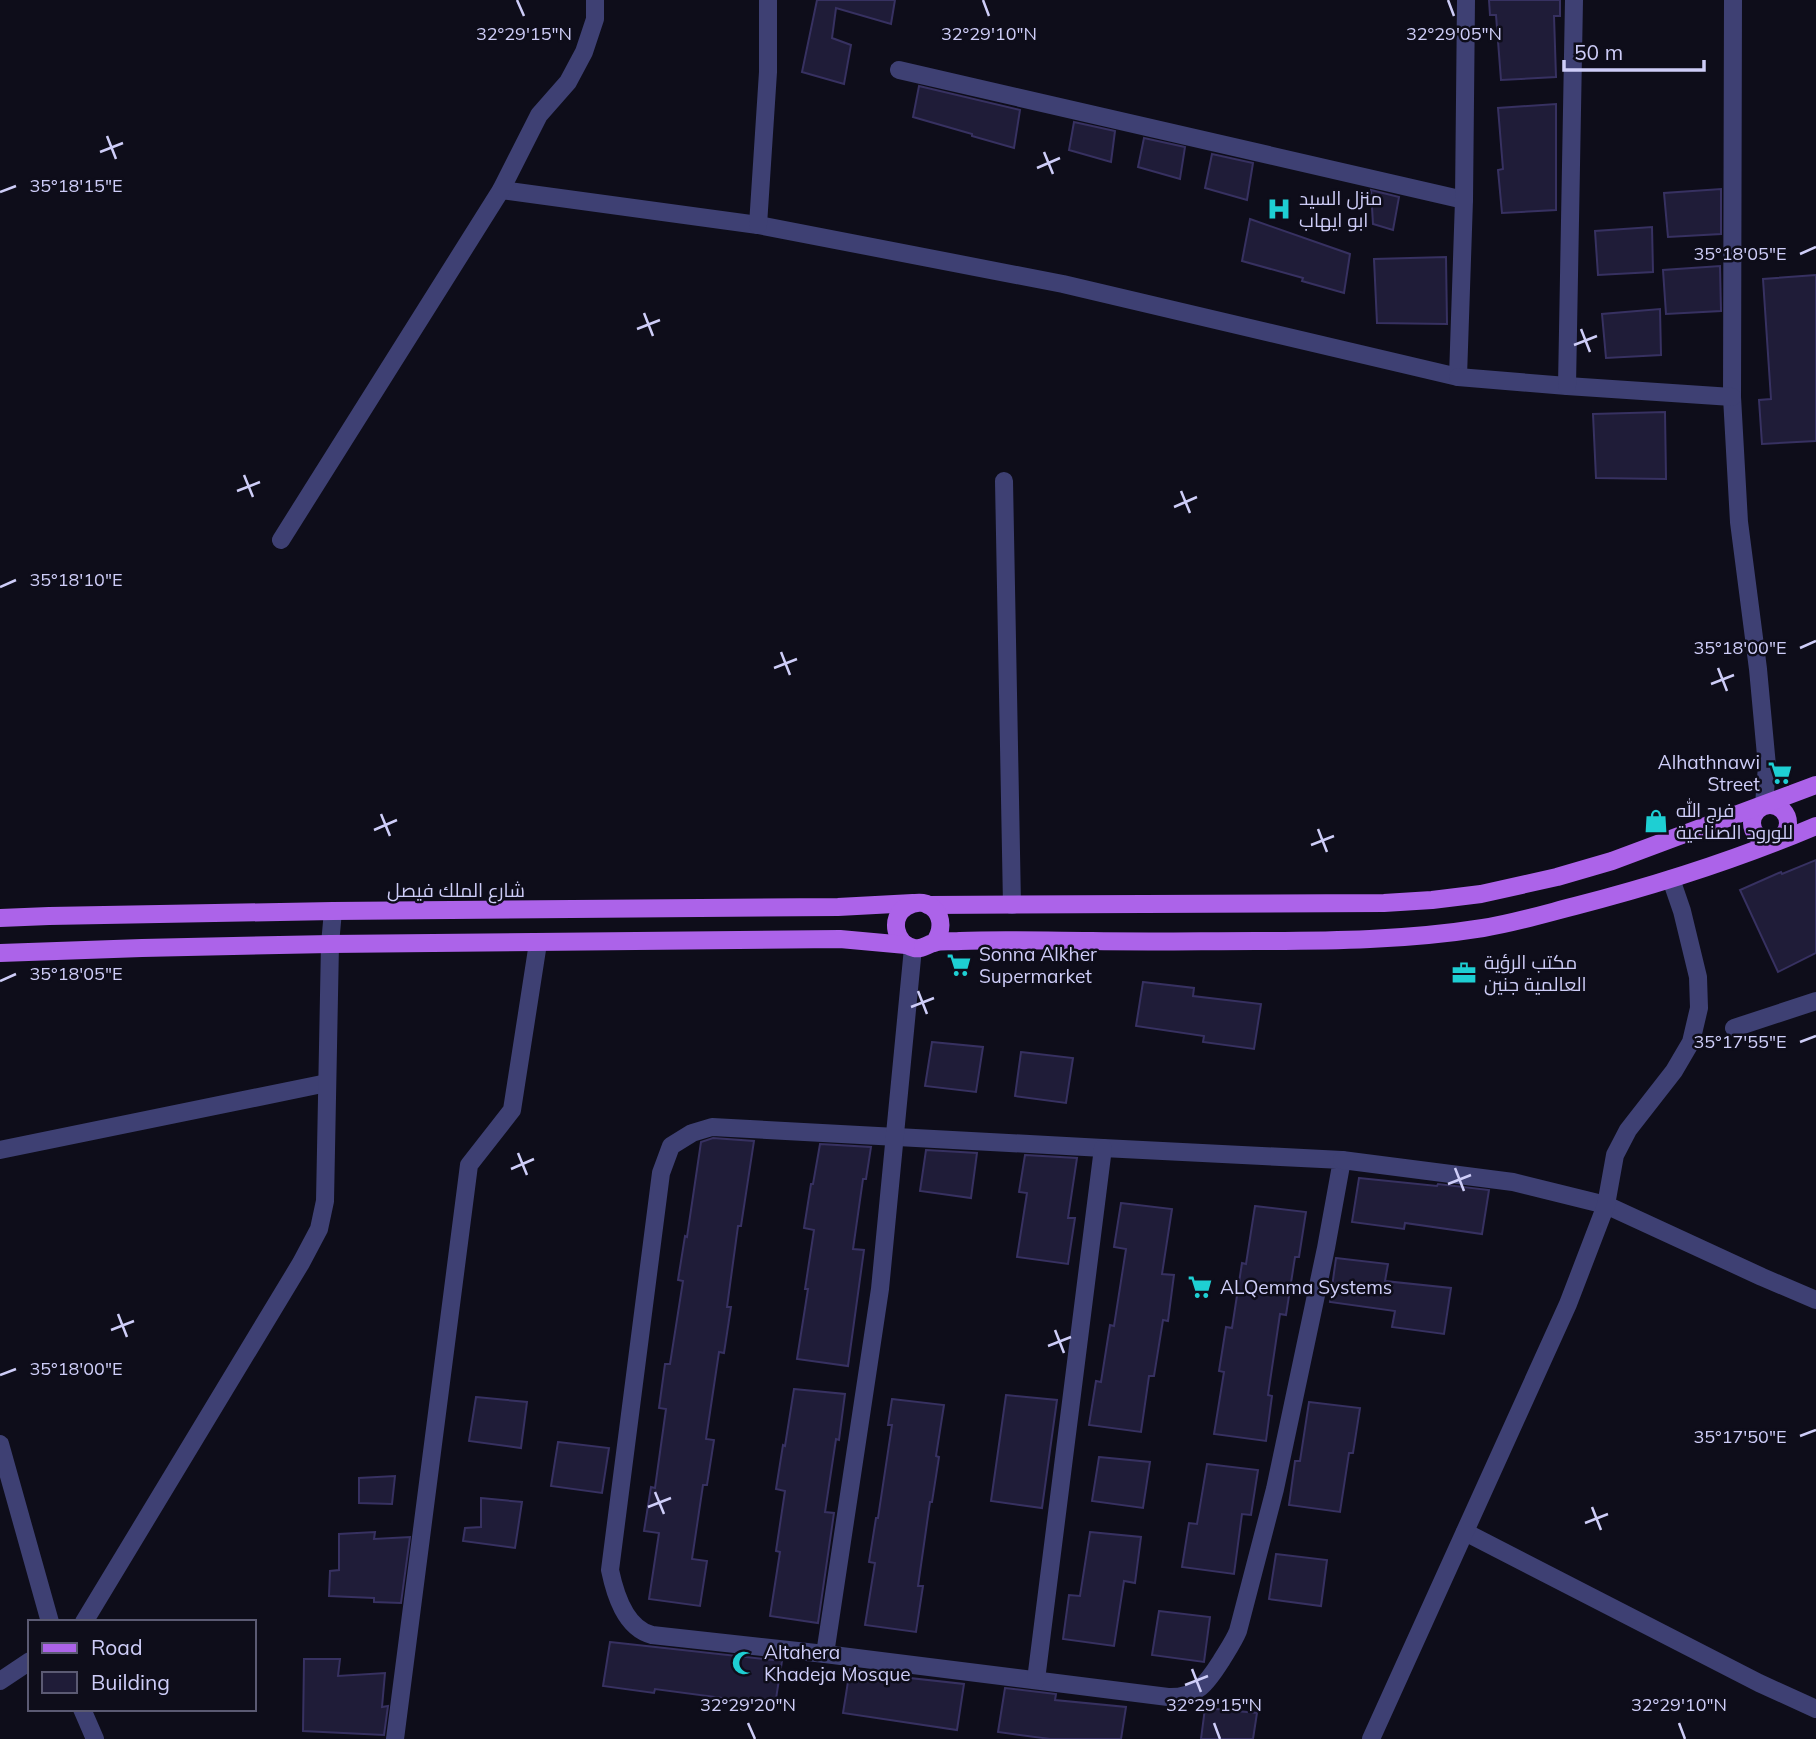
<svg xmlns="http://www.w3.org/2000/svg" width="1816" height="1739" font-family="Mulish,Cairo,sans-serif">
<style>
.building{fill:#1f1c38;stroke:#373161;stroke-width:2}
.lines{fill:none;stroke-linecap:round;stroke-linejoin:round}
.minor{stroke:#3e4073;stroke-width:18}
.major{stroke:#ac63e9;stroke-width:18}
.ticks{fill:none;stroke:#cecdf8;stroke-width:2.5}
.labels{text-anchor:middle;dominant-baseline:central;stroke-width:5;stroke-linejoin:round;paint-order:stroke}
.poi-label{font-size:19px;fill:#cecdf8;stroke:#0e0d1a;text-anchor:start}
.street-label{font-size:19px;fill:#cecdf8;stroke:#0e0d1a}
.ticks-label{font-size:18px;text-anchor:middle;fill:#cecdf8;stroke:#0e0d1a;stroke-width:5;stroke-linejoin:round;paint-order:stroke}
</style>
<rect width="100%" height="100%" fill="#0e0d1a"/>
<g class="building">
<path d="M 817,0 L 895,0 L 891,24 L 836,8 L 832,38 L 851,45 L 844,84 L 802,72 Z"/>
<path d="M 1489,0 L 1560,0 L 1560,16 L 1554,16 L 1556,77 L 1501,80 L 1496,15 L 1490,15 Z"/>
<path d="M 919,86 L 1020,110 L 1014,148 L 972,136 L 972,134 L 913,117 Z"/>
<path d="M 1556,104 L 1556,210 L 1502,213 L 1498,170 L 1503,169 L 1498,108 Z"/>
<path d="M 1074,122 L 1115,131 L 1111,162 L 1069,150 Z"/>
<path d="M 1144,138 L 1185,147 L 1180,179 L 1138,167 Z"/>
<path d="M 1212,154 L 1253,163 L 1247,200 L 1205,188 Z"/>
<path d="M 1721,189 L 1721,234 L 1668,237 L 1664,193 Z"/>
<path d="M 1371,190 L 1399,197 L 1393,230 L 1373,224 Z"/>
<path d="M 1250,219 L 1350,254 L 1344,293 L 1302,281 L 1303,278 L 1242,261 Z"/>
<path d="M 1652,227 L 1653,272 L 1598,275 L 1595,231 Z"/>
<path d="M 1446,257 L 1447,324 L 1377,323 L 1374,259 Z"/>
<path d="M 1720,266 L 1721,311 L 1666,314 L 1663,270 Z"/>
<path d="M 1816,275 L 1816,441 L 1762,444 L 1759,400 L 1771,399 L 1763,279 Z"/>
<path d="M 1660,309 L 1661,355 L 1606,358 L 1602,314 Z"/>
<path d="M 1665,412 L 1666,479 L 1596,478 L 1593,414 Z"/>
<path d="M 1816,860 L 1816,953 L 1778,972 L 1740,890 L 1781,872 L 1782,874 Z"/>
<path d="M 1143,982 L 1194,988 L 1193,996 L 1261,1004 L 1254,1049 L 1203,1042 L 1204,1036 L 1136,1026 Z"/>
<path d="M 932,1042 L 983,1047 L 976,1092 L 925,1086 Z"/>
<path d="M 1021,1052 L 1073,1058 L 1066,1103 L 1015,1096 Z"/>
<path d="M 713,1138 L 754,1141 L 741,1226 L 738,1226 L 727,1307 L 731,1307 L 724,1353 L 719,1352 L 706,1439 L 714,1440 L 707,1485 L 703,1485 L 692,1559 L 707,1561 L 700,1606 L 649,1599 L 659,1533 L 644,1531 L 651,1487 L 655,1488 L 666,1409 L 659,1408 L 665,1364 L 670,1364 L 683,1281 L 678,1280 L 685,1236 L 687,1237 L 701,1142 Z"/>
<path d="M 820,1144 L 871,1147 L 866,1179 L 863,1179 L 853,1249 L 864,1250 L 848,1366 L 797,1359 L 808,1289 L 805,1289 L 814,1230 L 804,1228 L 811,1184 L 813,1184 Z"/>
<path d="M 926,1150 L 977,1153 L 971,1198 L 920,1191 Z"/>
<path d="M 1025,1155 L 1077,1158 L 1068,1218 L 1075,1218 L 1068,1264 L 1017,1257 L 1027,1193 L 1019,1192 Z"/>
<path d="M 1359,1178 L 1437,1186 L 1438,1184 L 1489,1190 L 1482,1234 L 1405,1223 L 1404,1229 L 1352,1222 Z"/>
<path d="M 1121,1203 L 1172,1209 L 1162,1274 L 1174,1275 L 1168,1321 L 1163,1320 L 1154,1376 L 1149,1376 L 1141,1432 L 1089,1425 L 1096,1381 L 1101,1382 L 1110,1325 L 1114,1326 L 1126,1249 L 1114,1247 Z"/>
<path d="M 1255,1206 L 1306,1212 L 1299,1257 L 1295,1257 L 1286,1315 L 1280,1314 L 1268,1395 L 1272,1396 L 1266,1441 L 1214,1434 L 1224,1372 L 1219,1371 L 1226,1327 L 1232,1328 L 1242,1263 L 1246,1264 Z"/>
<path d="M 1336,1258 L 1388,1264 L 1385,1281 L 1451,1288 L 1444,1334 L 1392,1327 L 1395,1311 L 1330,1302 Z"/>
<path d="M 794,1389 L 845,1394 L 839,1440 L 836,1439 L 825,1512 L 834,1513 L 818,1623 L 770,1616 L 780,1552 L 776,1551 L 785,1491 L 776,1489 L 783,1445 L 785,1446 Z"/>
<path d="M 1006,1395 L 1057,1400 L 1042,1508 L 991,1501 Z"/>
<path d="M 476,1397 L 527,1402 L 521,1448 L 469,1441 Z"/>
<path d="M 892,1399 L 944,1405 L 936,1456 L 939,1457 L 932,1502 L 930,1502 L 918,1586 L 923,1586 L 916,1632 L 865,1625 L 875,1563 L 869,1562 L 876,1518 L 878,1518 L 892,1425 L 888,1425 Z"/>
<path d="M 1309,1402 L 1360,1408 L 1353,1453 L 1349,1453 L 1340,1512 L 1289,1505 L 1295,1461 L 1300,1461 Z"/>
<path d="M 558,1442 L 609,1448 L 602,1493 L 551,1486 Z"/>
<path d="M 1099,1457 L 1150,1462 L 1143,1508 L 1092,1501 Z"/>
<path d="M 1207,1464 L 1258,1470 L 1251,1515 L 1242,1514 L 1234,1574 L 1182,1567 L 1189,1523 L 1197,1524 Z"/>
<path d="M 395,1476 L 392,1504 L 359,1503 L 359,1478 Z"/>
<path d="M 481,1498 L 522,1502 L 515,1548 L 463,1541 L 465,1528 L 481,1527 Z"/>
<path d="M 375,1532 L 374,1539 L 410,1537 L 401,1603 L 374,1602 L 374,1598 L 329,1596 L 330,1571 L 339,1570 L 339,1534 Z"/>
<path d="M 1090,1532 L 1141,1537 L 1135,1583 L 1124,1581 L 1114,1646 L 1063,1639 L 1069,1595 L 1080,1596 Z"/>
<path d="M 1276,1554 L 1327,1560 L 1321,1606 L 1269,1599 Z"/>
<path d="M 1159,1611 L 1210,1617 L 1204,1662 L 1152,1655 Z"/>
<path d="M 610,1642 L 782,1661 L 775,1705 L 655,1689 L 654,1693 L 603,1686 Z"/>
<path d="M 304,1659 L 340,1659 L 338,1676 L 385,1673 L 382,1707 L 388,1706 L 384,1735 L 303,1731 Z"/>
<path d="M 850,1669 L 901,1675 L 901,1677 L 964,1684 L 957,1730 L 843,1713 Z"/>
<path d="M 1005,1688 L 1056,1694 L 1055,1700 L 1126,1707 L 1121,1739 L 1050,1739 L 998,1732 Z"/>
<path d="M 1205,1708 L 1257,1713 L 1253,1739 L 1201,1739 Z"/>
</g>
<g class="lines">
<g class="minor">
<path d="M 1733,0 L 1732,397 L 1739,522 L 1758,669 L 1767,766 L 1764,805"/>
<path d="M 899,70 L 1464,200"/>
<path d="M 501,190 L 758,225 L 1063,284 L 1458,377 L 1464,200 L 1466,0"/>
<path d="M 758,225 L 768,72 L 768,0"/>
<path d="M 1458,377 L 1567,386 L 1732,397"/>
<path d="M 1567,386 L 1574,0"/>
<path d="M 1004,481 L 1012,905"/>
<path d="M 281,540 L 501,190 L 539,115 L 568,82 L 584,52 L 595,19 L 595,0"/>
<path d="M 1734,1028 L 1816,1001"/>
<path d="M 712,1127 L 1103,1148 L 1342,1160 L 1326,1248 L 1275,1489 L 1238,1631 C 1234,1641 1227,1651 1221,1661 C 1207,1683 1197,1698 1168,1697 L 825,1654 L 652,1635 C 625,1628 615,1594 610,1570 L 661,1173 L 671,1146 L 692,1133 Z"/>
<path d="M 0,1150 L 327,1083"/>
<path d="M 1342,1160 L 1513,1182 L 1606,1205 L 1762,1277 L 1816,1300"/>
<path d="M 0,1444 L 50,1622"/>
<path d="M 1465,1532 L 1759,1683 L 1816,1709"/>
<path d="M 84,1622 L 301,1263 L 319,1229 L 325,1201 L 330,944 L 333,911"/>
<path d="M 825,1654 L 880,1289 L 913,948"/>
<path d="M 1036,1680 L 1103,1148"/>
<path d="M 0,1681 L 30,1661"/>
<path d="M 82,1709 L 95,1739"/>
<path d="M 395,1739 L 469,1165 L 512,1110 L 538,943"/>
<path d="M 1371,1739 L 1568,1304 L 1606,1205 L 1615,1155 L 1628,1130 L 1674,1071 L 1691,1042 L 1699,1008 L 1698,977 L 1682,911 L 1671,879"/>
</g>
<g class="major">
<circle cx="1770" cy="823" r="18"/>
<path d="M 928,905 L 1384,903 L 1432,900 L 1481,894 L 1557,877 L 1612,861 L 1816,785"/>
<path d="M 0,918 L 49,916 L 333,911 L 838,907 L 913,903"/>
<path d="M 934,943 C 952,919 929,892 906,907 C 889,918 895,944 914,948 C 922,950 926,945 933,943 C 941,940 952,942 960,941 C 1004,939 1048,941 1092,941 C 1147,942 1201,941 1256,941 C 1332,941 1408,940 1483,928 C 1514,923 1544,914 1575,906 C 1657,885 1738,859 1816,826"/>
<path d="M 0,953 L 142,948 L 330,944 L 840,939 L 906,945"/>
</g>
</g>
<path class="ticks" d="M 517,0 L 524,16M 983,0 L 989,16M 1448,0 L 1454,16M 107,136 L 116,159M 100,152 L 123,143M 1044,152 L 1053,174M 1037,168 L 1060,158M 0,192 L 16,186M 1800,254 L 1816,247M 644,313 L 653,336M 637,329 L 660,320M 1581,329 L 1590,352M 1574,345 L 1597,336M 244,475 L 253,497M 237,491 L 260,482M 1181,491 L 1190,513M 1174,507 L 1197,497M 0,587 L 16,580M 1800,648 L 1816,641M 781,652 L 790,675M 774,668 L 797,659M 1718,668 L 1727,691M 1711,684 L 1734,675M 381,814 L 390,836M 1318,829 L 1327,852M 374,830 L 397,820M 1311,845 L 1334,836M 0,981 L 16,974M 918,991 L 927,1014M 911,1007 L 934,998M 1800,1042 L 1816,1036M 518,1153 L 527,1175M 1455,1168 L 1464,1191M 511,1169 L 534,1159M 1448,1184 L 1471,1175M 118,1314 L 127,1337M 111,1330 L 134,1321M 1055,1330 L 1064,1353M 1048,1346 L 1071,1337M 0,1375 L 16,1369M 1800,1436 L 1816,1430M 655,1492 L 664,1514M 648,1507 L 671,1498M 1592,1507 L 1601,1530M 1585,1523 L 1608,1514M 1192,1669 L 1201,1692M 1185,1685 L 1208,1676M 748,1723 L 755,1739M 1214,1723 L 1220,1739M 1679,1723 L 1685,1739"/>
<defs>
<g id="hospital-bare" transform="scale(1.89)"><path d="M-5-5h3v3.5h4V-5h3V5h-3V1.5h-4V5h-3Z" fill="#1ecfd3" stroke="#0e0d1a" stroke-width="2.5" paint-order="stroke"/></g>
<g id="supermarket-bare" transform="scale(1.89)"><path d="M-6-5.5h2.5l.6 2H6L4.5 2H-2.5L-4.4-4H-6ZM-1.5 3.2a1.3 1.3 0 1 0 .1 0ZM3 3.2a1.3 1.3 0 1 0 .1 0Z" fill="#1ecfd3" stroke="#0e0d1a" stroke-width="2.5" paint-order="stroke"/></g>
<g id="shop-bare" transform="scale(1.89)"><path d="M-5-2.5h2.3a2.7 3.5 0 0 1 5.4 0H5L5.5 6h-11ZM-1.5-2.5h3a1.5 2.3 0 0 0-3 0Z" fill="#1ecfd3" stroke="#0e0d1a" stroke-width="2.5" paint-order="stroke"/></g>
<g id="office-bare" transform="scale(1.89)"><path d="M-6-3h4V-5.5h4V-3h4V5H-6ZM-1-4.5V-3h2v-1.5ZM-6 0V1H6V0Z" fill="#1ecfd3" stroke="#0e0d1a" stroke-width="2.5" paint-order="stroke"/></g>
<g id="mosque-bare" transform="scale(1.89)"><path d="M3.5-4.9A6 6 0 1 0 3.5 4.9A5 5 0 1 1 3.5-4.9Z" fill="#1ecfd3" stroke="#0e0d1a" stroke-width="2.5" paint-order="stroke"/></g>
</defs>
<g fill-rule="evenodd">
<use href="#hospital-bare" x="1279" y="209"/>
<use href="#supermarket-bare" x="1780" y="773"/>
<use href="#shop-bare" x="1656" y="821"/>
<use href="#supermarket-bare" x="959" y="965"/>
<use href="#office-bare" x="1464" y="973"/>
<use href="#supermarket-bare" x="1200" y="1287"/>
<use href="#mosque-bare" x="744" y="1663"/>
</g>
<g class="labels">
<g class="poi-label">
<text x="1299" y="198">منزل السيد<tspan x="1299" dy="22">ابو ايهاب</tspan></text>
<text x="1760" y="762" text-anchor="end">Alhathnawi<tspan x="1760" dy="22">Street</tspan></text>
<text x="1676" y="810">فرج الله<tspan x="1676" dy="22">للورود الصناعية</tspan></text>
<text x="979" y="954">Sonna Alkher<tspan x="979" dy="22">Supermarket</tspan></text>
<text x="1484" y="962">مكتب الرؤية<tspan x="1484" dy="22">العالمية جنين</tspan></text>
<text x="1220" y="1287">ALQemma Systems</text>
<text x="764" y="1652">Altahera<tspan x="764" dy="22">Khadeja Mosque</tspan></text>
</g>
<g class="street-label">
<text x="456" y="890">شارع الملك فيصل</text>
</g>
</g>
<g class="ticks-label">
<text x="524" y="40">32°29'15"N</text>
<text x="989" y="40">32°29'10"N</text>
<text x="1454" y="40">32°29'05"N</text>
<text x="76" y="192">35°18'15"E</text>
<text x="1740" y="260">35°18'05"E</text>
<text x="76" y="586">35°18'10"E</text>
<text x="1740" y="654">35°18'00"E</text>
<text x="76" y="980">35°18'05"E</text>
<text x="1740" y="1048">35°17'55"E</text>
<text x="76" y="1375">35°18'00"E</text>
<text x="1740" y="1443">35°17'50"E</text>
<text x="748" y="1711">32°29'20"N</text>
<text x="1214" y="1711">32°29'15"N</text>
<text x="1679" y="1711">32°29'10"N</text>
</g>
<rect x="28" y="1620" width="228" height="91" fill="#0e0d1a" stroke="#5b5a73" stroke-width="2"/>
<rect x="42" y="1643" width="35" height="10" fill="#ac63e9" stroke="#5b5a73" stroke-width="2"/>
<text x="91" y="1655" font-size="21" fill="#cecdf8">Road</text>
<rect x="42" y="1672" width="35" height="21" fill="#1f1c38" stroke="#5b5a73" stroke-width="2"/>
<text x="91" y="1690" font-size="21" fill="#cecdf8">Building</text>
<path d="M1564 60v10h140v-10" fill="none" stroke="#cecdf8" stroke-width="3.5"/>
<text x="1574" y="60" font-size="21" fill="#cecdf8" stroke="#0e0d1a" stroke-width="5" paint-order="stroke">50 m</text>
</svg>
